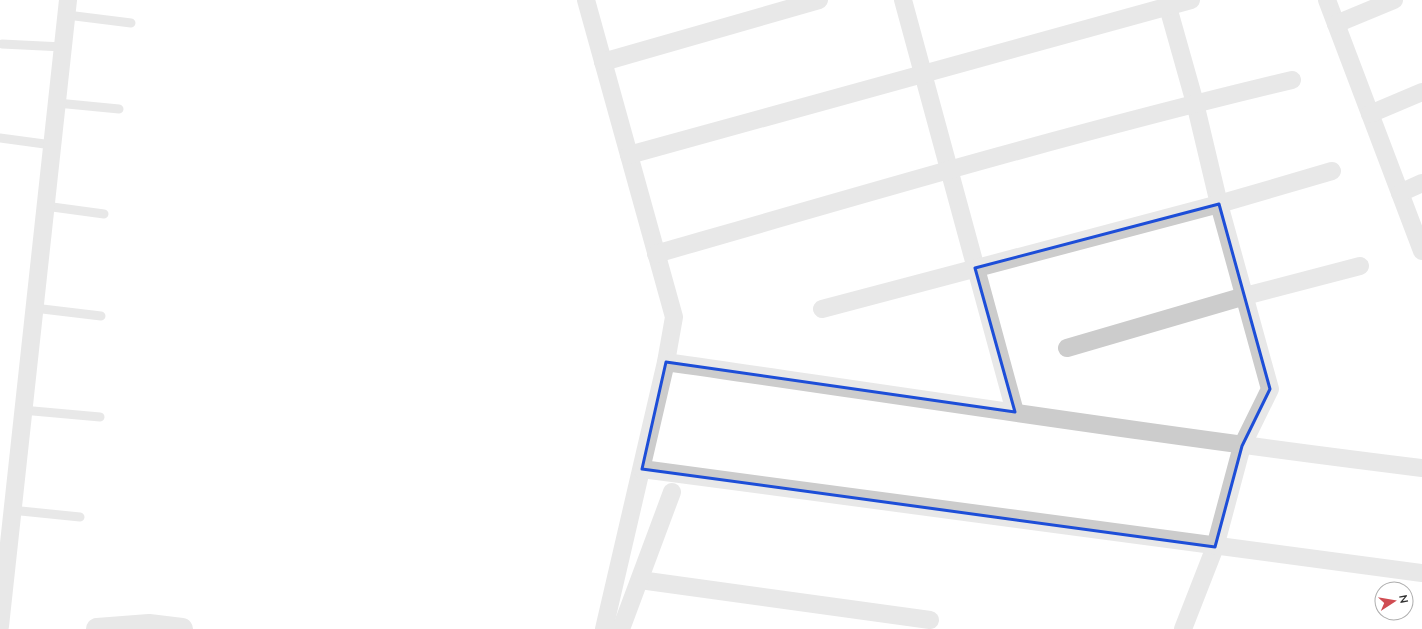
<svg xmlns="http://www.w3.org/2000/svg" width="1422" height="629" font-family="Mulish,sans-serif">
<style>
.lines{fill:none;stroke-linecap:round;stroke-linejoin:round}
.service{stroke:#ccc;stroke-width:9}
.minor{stroke:#ccc;stroke-width:18}
.tertiary{stroke:#ccc;stroke-width:22}
.marked{fill:none;stroke:#1d4ed8;stroke-width:3;stroke-linejoin:round}
</style>
<rect width="100%" height="100%" fill="#fff"/>
<g class="lines">
<g class="service">
<path d="M 67,15 L 131,23"/>
<path d="M 2,44 L 63,47"/>
<path d="M 57,103 L 119,109"/>
<path d="M 0,138 L 52,145"/>
<path d="M 45,206 L 104,214"/>
<path d="M 34,308 L 101,316"/>
<path d="M 22,410 L 100,417"/>
<path d="M 11,510 L 80,517"/>
</g>
<g class="minor">
<path d="M 586,0 L 674,317 L 666,362 L 604,629"/>
<path d="M 903,0 L 1015,412"/>
<path d="M 1166,0 L 1195,103 L 1219,204 L 1270,389 L 1242,446 L 1215,547 L 1183,629"/>
<path d="M 1327,0 L 1422,251"/>
<path d="M 1336,24 L 1394,0"/>
<path d="M 603,62 L 819,0"/>
<path d="M 1370,114 L 1422,92"/>
<path d="M 629,155 L 1191,0"/>
<path d="M 1400,193 L 1422,183"/>
<path d="M 656,254 C 867,193 1078,131 1292,80"/>
<path d="M 822,309 L 1219,204 L 1332,171"/>
<path d="M 1067,348 L 1245,296 L 1360,266"/>
<path d="M 666,362 C 918,398 1169,437 1422,468"/>
<path d="M 642,469 L 1422,573"/>
<path d="M 640,580 L 930,620"/>
<path d="M 0,626 L 68,0"/>
<path d="M 621,629 L 672,492"/>
</g>
<path class="tertiary" d="M 97,629 L 149,625 L 182,629"/>
</g>
<path d="M0 0H1422V629H0ZM 1219,204 L 1270,389 L 1242,446 L 1215,547 L 642,469 L 666,362 L 1015,412 L 975,268 Z" fill="#fff" fill-opacity=".55" fill-rule="evenodd"/>
<path class="marked" d="M 1219,204 L 1270,389 L 1242,446 L 1215,547 L 642,469 L 666,362 L 1015,412 L 975,268 Z"/>
<g transform="translate(1394 601) rotate(78)"><circle r="19" fill="#ffffff" stroke="#adadad"/>
<path d="M0-3L7 15L0 10L-7 15Z" fill="#d04c52"/>
<text y="-6" font-size="11" font-weight="bold" text-anchor="middle" fill="#323232">N</text>
</g>
</svg>
